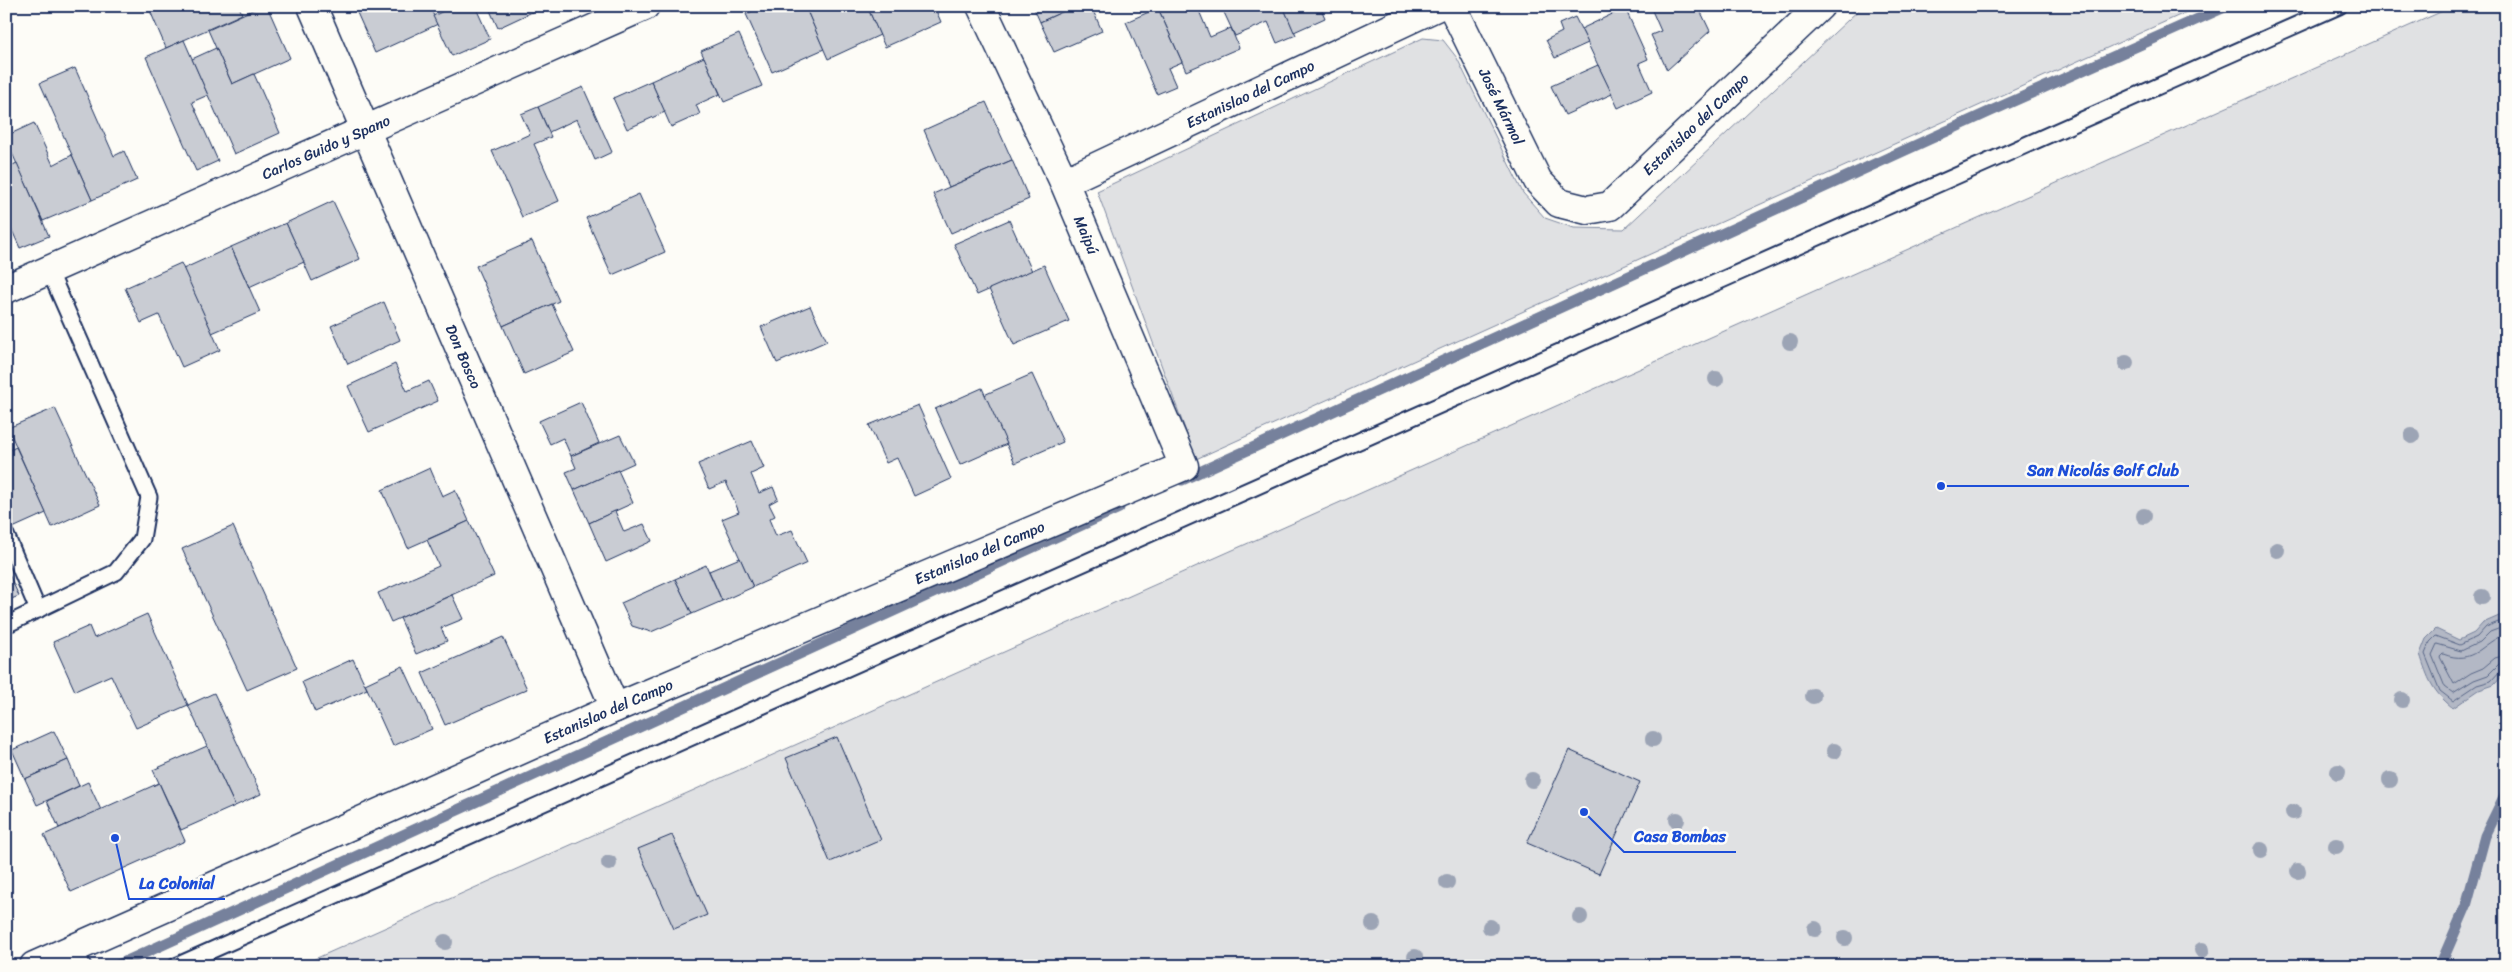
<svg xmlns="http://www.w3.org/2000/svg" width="2512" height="972" font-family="Sriracha,sans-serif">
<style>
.green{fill:#e0e1e3;stroke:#7e88a0}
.water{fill:#b3b8c5;stroke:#76819c}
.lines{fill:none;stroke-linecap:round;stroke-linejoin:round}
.shore{stroke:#586687;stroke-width:1}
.stream{stroke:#76819c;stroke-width:11}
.building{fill:#c9ccd3;stroke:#1b2f5e}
.lane-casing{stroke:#1b2f5e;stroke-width:19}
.street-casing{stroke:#1b2f5e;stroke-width:31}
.lane{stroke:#fdfcf7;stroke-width:15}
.street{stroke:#fdfcf7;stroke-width:28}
.tree{fill:#9ca4b5}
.labels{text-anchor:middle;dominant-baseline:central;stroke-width:5;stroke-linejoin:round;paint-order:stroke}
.street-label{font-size:15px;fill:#1b2f5e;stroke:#fdfcf7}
.leader{fill:none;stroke:#1d4ed8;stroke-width:2}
.callout-dot{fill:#1d4ed8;stroke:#fdfcf7;stroke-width:2}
.callout-label{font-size:16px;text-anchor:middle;font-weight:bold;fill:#1d4ed8;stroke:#fdfcf7;stroke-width:5;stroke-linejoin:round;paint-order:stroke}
</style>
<rect width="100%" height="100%" fill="#fdfcf7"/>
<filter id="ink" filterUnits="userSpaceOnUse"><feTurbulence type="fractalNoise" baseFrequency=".02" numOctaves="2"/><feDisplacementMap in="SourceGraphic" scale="10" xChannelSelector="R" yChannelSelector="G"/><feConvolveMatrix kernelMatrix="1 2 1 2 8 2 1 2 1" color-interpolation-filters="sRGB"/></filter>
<g filter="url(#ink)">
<g class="green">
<path d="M 1863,6 L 2200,6 L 1196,459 L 1097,191 L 1423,38 L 1443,40 L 1457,58 L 1523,193 L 1545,218 L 1574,228 L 1624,229 Z"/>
<path d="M 2454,6 L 2506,6 L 2506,966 L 299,966 Z"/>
</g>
<path class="water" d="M 2506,613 L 2506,672 L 2494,685 L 2479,690 L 2453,708 C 2432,691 2428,679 2420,654 L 2426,639 L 2436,629 L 2459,640 L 2474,633 L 2483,623 Z"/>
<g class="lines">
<g class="shore">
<path d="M 2506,619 L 2486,627 L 2477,637 L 2460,645 L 2436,636 L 2430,642 L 2425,654 L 2440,691 L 2453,701 L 2477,685 L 2491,681 L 2501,670 L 2506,669"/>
<path d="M 2506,626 L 2490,632 L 2480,642 L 2461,651 L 2437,644 L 2432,655 L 2445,687 L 2453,693 L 2474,680 L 2488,675 L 2499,664 L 2506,663"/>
<path d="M 2506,634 C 2480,643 2475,666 2443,654 L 2440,657 L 2454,684 L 2471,673 L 2483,668 L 2495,658 L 2506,655"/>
</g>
<g class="stream">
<path d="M 1182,480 L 1991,111 L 2227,6"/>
<path d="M 116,966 L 1119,508"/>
<path d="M 2440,966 L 2466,906 L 2485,836 L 2506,793"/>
</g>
</g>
<g class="building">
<path d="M 148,6 L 239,6 L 242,14 L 166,48 Z"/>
<path d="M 261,6 L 267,6 L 290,58 L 232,84 L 208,30 Z"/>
<path d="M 354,6 L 429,6 L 438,24 L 375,53 Z"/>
<path d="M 454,6 L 475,6 L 490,39 L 452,56 L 433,16 Z"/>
<path d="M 488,6 L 545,6 L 498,28 Z"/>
<path d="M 764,6 L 805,6 L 824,49 L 772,72 L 746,14 Z"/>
<path d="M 805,6 L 867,6 L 880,35 L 828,59 Z"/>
<path d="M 867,6 L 934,6 L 941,22 L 885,47 Z"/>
<path d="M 1033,6 L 1075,6 L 1040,22 Z"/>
<path d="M 1075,6 L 1091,6 L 1102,31 L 1054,52 L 1040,22 Z"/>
<path d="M 1162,6 L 1197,6 L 1210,37 L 1231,28 L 1239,48 L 1186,71 L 1158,8 Z"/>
<path d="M 1221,6 L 1283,6 L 1296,35 L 1277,43 L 1268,22 L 1235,36 Z"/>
<path d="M 1283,6 L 1320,6 L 1325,18 L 1294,32 Z"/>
<path d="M 1650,6 L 1698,6 L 1710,31 L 1667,70 L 1651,35 L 1661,31 Z"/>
<path d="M 1158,8 L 1182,62 L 1168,68 L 1176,86 L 1157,94 L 1126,22 Z"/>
<path d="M 1625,8 L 1648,59 L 1639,63 L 1652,92 L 1618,108 L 1581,29 Z"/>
<path d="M 1575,17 L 1588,43 L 1555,58 L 1546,40 L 1562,32 L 1559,24 Z"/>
<path d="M 739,34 L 762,86 L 724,102 L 701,51 Z"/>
<path d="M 184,40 L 208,95 L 192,102 L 218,161 L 196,171 L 146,57 Z"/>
<path d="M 216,48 L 232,84 L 254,74 L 280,133 L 234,154 L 192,59 Z"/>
<path d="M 704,57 L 720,94 L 696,105 L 700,114 L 671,127 L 651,81 Z"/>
<path d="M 1598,65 L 1612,94 L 1565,115 L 1551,86 Z"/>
<path d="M 75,68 L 114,156 L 124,151 L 137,180 L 92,200 L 40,83 Z"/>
<path d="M 651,81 L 665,112 L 627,129 L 613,98 Z"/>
<path d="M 583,87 L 612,152 L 595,160 L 577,119 L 549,132 L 538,107 Z"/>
<path d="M 986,102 L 1012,160 L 949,187 L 924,130 Z"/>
<path d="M 538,107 L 551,137 L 534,144 L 559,201 L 522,217 L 492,151 L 530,134 L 521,114 Z"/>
<path d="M 34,123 L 53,165 L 72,155 L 92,200 L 43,221 L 6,140 L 6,136 Z"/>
<path d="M 1012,160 L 1029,199 L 951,233 L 933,194 Z"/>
<path d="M 17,163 L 49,236 L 20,248 L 10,226 L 6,227 L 6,168 Z"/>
<path d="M 639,194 L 665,252 L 612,275 L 586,218 Z"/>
<path d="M 333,201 L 360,259 L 312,281 L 286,223 Z"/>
<path d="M 1009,220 L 1032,271 L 977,295 L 954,244 Z"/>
<path d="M 286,223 L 304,262 L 249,287 L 231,247 Z"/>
<path d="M 532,241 L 559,301 L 503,326 L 476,266 Z"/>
<path d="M 231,247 L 260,312 L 212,333 L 183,269 Z"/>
<path d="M 181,263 L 220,350 L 182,367 L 159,315 L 141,323 L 125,288 Z"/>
<path d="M 1044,265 L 1069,321 L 1014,345 L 989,289 Z"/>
<path d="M 384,302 L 400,340 L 348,364 L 331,326 Z"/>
<path d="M 552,304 L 574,352 L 524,374 L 503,326 Z"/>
<path d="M 810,306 L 827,341 L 777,363 L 761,327 Z"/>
<path d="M 395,364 L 407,391 L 429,381 L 438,401 L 369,432 L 348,386 Z"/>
<path d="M 1032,374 L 1063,442 L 1015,463 L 984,395 Z"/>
<path d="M 982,388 L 1007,444 L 960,465 L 935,409 Z"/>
<path d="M 581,402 L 599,443 L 571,456 L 563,438 L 550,444 L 539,421 Z"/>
<path d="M 918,405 L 951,479 L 914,496 L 897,458 L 886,463 L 869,425 Z"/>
<path d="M 55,408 L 100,505 L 52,527 L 8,428 Z"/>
<path d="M 620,435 L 634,463 L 574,490 L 566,472 L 576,468 L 571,456 Z"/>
<path d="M 752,441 L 764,468 L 751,474 L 759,493 L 773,487 L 778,499 L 769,504 L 775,516 L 769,519 L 776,536 L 792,530 L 807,563 L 753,587 L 722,519 L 739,512 L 726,482 L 709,489 L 698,464 Z"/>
<path d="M 16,447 L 46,513 L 6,531 L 6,452 Z"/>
<path d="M 430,468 L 442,496 L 455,490 L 469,521 L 408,548 L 382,490 Z"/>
<path d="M 618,470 L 633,503 L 589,523 L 574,490 Z"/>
<path d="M 615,511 L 624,532 L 644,524 L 652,541 L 606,562 L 589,523 Z"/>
<path d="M 469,521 L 494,576 L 391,622 L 378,593 L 439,566 L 427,540 Z"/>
<path d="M 233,526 L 297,668 L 247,690 L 182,549 Z"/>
<path d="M 740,558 L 753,587 L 722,601 L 709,571 Z"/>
<path d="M 706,565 L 722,601 L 692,614 L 675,579 Z"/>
<path d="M 6,568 L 19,596 L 6,601 Z"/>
<path d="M 675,579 L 692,614 L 651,632 L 632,626 L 621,603 Z"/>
<path d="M 452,595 L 463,619 L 441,628 L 447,641 L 416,654 L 400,618 Z"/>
<path d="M 147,614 L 188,705 L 136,728 L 111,675 L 75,691 L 53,642 L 89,626 L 94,638 Z"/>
<path d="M 503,637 L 527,689 L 445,725 L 422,673 Z"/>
<path d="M 353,659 L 367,689 L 315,712 L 302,682 Z"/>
<path d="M 403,666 L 432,729 L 393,746 L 365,684 Z"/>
<path d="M 214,693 L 261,794 L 235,806 L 188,705 Z"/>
<path d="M 54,731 L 68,760 L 25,779 L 12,750 Z"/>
<path d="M 837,737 L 881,840 L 830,862 L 786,758 Z"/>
<path d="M 207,746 L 235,806 L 181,830 L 153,770 Z"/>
<path d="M 1569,750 L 1640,782 L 1599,874 L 1527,843 Z"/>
<path d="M 68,760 L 79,786 L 37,805 L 25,779 Z"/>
<path d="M 88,782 L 101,810 L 59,828 L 47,801 Z"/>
<path d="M 159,783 L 185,841 L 71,892 L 44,835 Z"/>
<path d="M 672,835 L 707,915 L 674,929 L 638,849 Z"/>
</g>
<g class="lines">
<g class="lane-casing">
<g id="lane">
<path d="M 6,535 L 38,610"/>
<path d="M 6,625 L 116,572 L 142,539 L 149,497 L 49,270"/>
<path d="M 74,948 L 83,966"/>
<path d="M 176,966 L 2339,6"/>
</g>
</g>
<g class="street-casing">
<g id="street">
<path id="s1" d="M 312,6 L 615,708"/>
<path id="s2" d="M 1452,6 L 1538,181 L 1559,203 L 1587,210 L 1610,206 L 1820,6"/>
<path id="s3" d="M 1064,182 L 1438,6"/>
<path id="s4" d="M 6,289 L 645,6"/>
<path id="s5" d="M 34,966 L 615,708 L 1184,466 L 1064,182 L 981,6"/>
</g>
</g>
<use href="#lane" class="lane"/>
<use href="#street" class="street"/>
</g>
<g class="tree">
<circle cx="1790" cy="342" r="8"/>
<circle cx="2126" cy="363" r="8"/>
<circle cx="1716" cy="379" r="8"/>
<circle cx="2412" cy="436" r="8"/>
<circle cx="2144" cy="516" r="8"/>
<circle cx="2277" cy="550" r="8"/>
<circle cx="2482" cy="597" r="8"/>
<circle cx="1813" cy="696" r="8"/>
<circle cx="2402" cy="700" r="8"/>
<circle cx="1653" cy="739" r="8"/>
<circle cx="1834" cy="751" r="8"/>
<circle cx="2338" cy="772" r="8"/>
<circle cx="1532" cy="780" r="8"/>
<circle cx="2390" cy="780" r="8"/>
<circle cx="2293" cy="812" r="8"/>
<circle cx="1677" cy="820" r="8"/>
<circle cx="2336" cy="846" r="8"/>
<circle cx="2261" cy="850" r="8"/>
<circle cx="609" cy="863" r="8"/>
<circle cx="2298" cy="871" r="8"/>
<circle cx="1447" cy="882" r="8"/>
<circle cx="1580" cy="917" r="8"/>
<circle cx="1373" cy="924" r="8"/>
<circle cx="1490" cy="927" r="8"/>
<circle cx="1815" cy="929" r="8"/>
<circle cx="1845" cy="938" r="8"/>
<circle cx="445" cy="942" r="8"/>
<circle cx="2202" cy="950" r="8"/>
<circle cx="1415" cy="957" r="8"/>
</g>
</g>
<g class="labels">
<g class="street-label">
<text stroke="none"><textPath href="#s3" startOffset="206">Estanislao del Campo</textPath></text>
<text stroke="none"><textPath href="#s2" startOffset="112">José Mármol</textPath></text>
<text stroke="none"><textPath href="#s2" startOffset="396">Estanislao del Campo</textPath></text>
<text stroke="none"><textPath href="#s4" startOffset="350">Carlos Guido y Spano</textPath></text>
<text transform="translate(1086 235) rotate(67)">Maipú</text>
<text stroke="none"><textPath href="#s1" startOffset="382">Don Bosco</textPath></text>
<text stroke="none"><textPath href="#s5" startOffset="1032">Estanislao del Campo</textPath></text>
<text stroke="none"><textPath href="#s5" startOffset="628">Estanislao del Campo</textPath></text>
</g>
</g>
<path class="leader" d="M1941 486L2018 486H2189M1584 812L1624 852H1736M115 838L129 899H225"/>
<g class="callout-dot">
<circle cx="1941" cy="486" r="5"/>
<circle cx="1584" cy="812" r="5"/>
<circle cx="115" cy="838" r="5"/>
</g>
<g class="callout-label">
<text x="2103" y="476">San Nicolás Golf Club</text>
<text x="1680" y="842">Casa Bombas</text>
<text x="177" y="889">La Colonial</text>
</g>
<rect width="2512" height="972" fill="none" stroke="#fdfcf7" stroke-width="25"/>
<rect x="12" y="12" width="2487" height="947" fill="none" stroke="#1b2f5e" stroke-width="2" filter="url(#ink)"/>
</svg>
